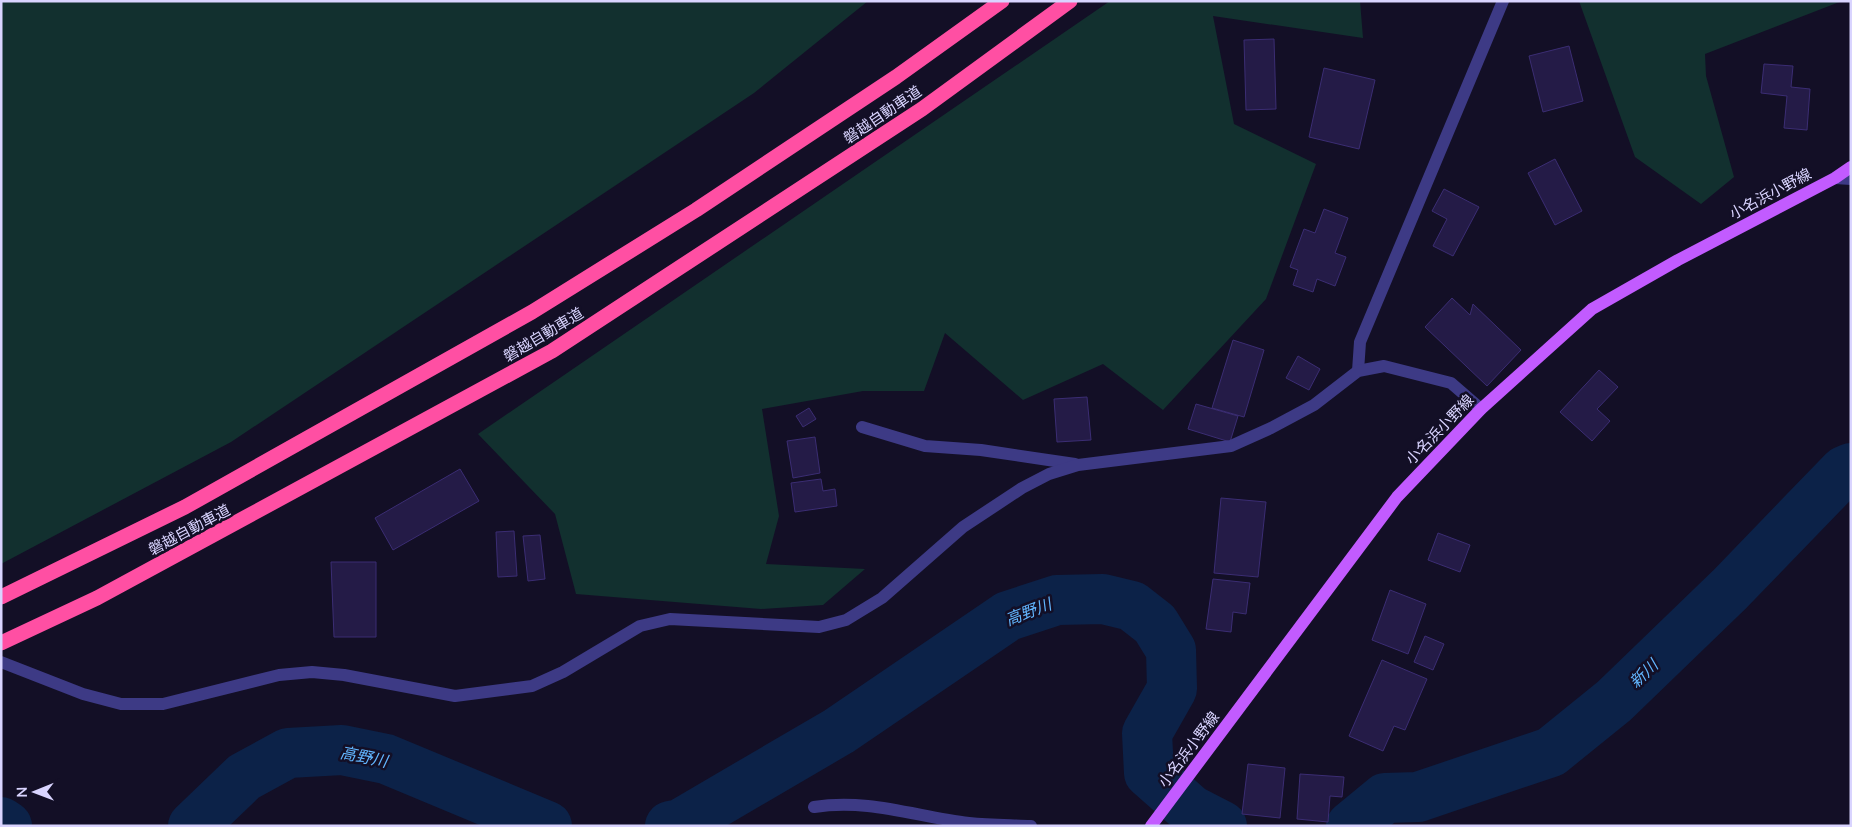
<svg xmlns="http://www.w3.org/2000/svg" width="1852" height="827" font-family="Lato,'Noto Sans JP',sans-serif">
<style>
.green{fill:#12302f}
.lines{fill:none;stroke-linecap:round;stroke-linejoin:round}
.river{stroke:#0c2248;stroke-width:50}
.building{fill:#241b47;stroke:#3b2d73}
.minor{stroke:#3d3a85;stroke-width:12}
.major{stroke:#c25bff;stroke-width:12}
.highway{stroke:#ff4fa3;stroke-width:15}
.labels{text-anchor:middle;dominant-baseline:central;stroke-width:5;stroke-linejoin:round;paint-order:stroke}
.street-label{font-size:15px;fill:#d9d4ff;stroke:#130f26}
.water-label{font-size:16px;font-style:italic;fill:#62b6ff;stroke:#130f26}
</style>
<rect width="100%" height="100%" fill="#130f26"/>
<g class="green">
<path d="M 1,1 L 868,1 L 754,93 L 231,442 L 1,564 Z"/>
<path d="M 1110,1 L 1360,1 L 1363,38 L 1213,16 L 1234,124 L 1316,164 L 1266,299 L 1163,410 L 1103,364 L 1023,400 L 945,333 L 924,391 L 863,391 L 762,409 L 779,516 L 766,564 L 865,569 L 823,605 L 761,609 L 576,594 L 555,514 L 478,434 Z"/>
<path d="M 1579,1 L 1842,1 L 1705,54 L 1706,76 L 1734,177 L 1701,204 L 1635,157 Z"/>
</g>
<g class="lines">
<g class="river">
<path d="M 1,822 L 7,826"/>
<path d="M 193,826 L 244,777 L 288,753 L 342,750 L 386,759 L 547,826"/>
<path d="M 670,826 L 680,824 L 839,731 L 1008,616 L 1057,600 L 1103,599 L 1132,606 L 1155,624 L 1171,650 L 1172,689 L 1147,733 L 1149,773 L 1191,810 L 1222,826"/>
<path d="M 1351,826 L 1385,798 L 1418,797 L 1551,752 L 1614,701 L 1730,589 L 1844,471 L 1851,468"/>
</g>
</g>
<g class="building">
<path d="M 1274,39 L 1276,109 L 1246,110 L 1244,40 Z"/>
<path d="M 1569,46 L 1583,101 L 1543,112 L 1529,56 Z"/>
<path d="M 1764,64 L 1793,66 L 1791,87 L 1810,89 L 1807,130 L 1784,128 L 1787,96 L 1761,93 Z"/>
<path d="M 1324,68 L 1375,80 L 1359,149 L 1309,137 Z"/>
<path d="M 1555,159 L 1582,211 L 1555,225 L 1528,173 Z"/>
<path d="M 1444,189 L 1479,207 L 1453,256 L 1433,246 L 1447,219 L 1432,211 Z"/>
<path d="M 1324,209 L 1348,218 L 1335,253 L 1346,257 L 1335,286 L 1317,279 L 1313,292 L 1293,285 L 1298,270 L 1290,267 L 1304,229 L 1315,233 Z"/>
<path d="M 1452,298 L 1470,315 L 1473,304 L 1521,350 L 1487,386 L 1425,327 Z"/>
<path d="M 1233,340 L 1264,350 L 1244,417 L 1212,408 Z"/>
<path d="M 1298,356 L 1320,369 L 1309,390 L 1286,378 Z"/>
<path d="M 1599,370 L 1618,387 L 1597,409 L 1610,421 L 1592,441 L 1560,412 Z"/>
<path d="M 1087,397 L 1091,440 L 1057,442 L 1054,399 Z"/>
<path d="M 1196,404 L 1238,416 L 1230,442 L 1188,429 Z"/>
<path d="M 809,408 L 816,419 L 803,427 L 796,416 Z"/>
<path d="M 815,437 L 820,473 L 793,478 L 787,441 Z"/>
<path d="M 460,469 L 479,501 L 393,550 L 375,518 Z"/>
<path d="M 821,479 L 823,491 L 835,489 L 837,506 L 795,512 L 791,483 Z"/>
<path d="M 1221,498 L 1266,502 L 1258,577 L 1214,573 Z"/>
<path d="M 514,531 L 517,576 L 498,577 L 496,532 Z"/>
<path d="M 1438,533 L 1470,545 L 1460,572 L 1428,560 Z"/>
<path d="M 540,535 L 545,579 L 528,581 L 523,536 Z"/>
<path d="M 331,562 L 376,562 L 376,637 L 334,637 Z"/>
<path d="M 1213,579 L 1250,583 L 1246,614 L 1233,612 L 1231,632 L 1206,629 Z"/>
<path d="M 1390,590 L 1426,604 L 1408,654 L 1372,640 Z"/>
<path d="M 1425,636 L 1444,644 L 1433,670 L 1414,662 Z"/>
<path d="M 1382,660 L 1427,679 L 1405,730 L 1394,726 L 1383,751 L 1349,736 Z"/>
<path d="M 1248,764 L 1285,768 L 1280,818 L 1242,814 Z"/>
<path d="M 1300,774 L 1344,777 L 1342,797 L 1330,796 L 1328,822 L 1297,819 Z"/>
</g>
<g class="lines">
<g class="minor">
<path d="M 1835,178 L 1851,179"/>
<path d="M 1358,371 L 1360,342 L 1503,1"/>
<path d="M 862,427 L 925,446 L 981,450 L 1075,464"/>
<path d="M 1,662 L 83,694 L 121,704 L 163,704 L 279,675 L 312,672 L 344,675 L 455,696 L 532,686 L 563,672 L 640,626 L 670,619 L 819,627 L 846,620 L 882,598 L 963,527 L 1022,488 L 1049,474 L 1078,465 L 1231,446 L 1271,428 L 1314,405 L 1358,371 L 1384,366 L 1451,383 L 1481,409"/>
<path d="M 814,807 C 868,798 917,817 969,823 C 990,825 1010,825 1031,826"/>
</g>
<path class="major" d="M 1151,826 L 1397,497 L 1481,409 L 1592,309 L 1678,260 L 1835,178 L 1851,167"/>
<g class="highway">
<path d="M 1,597 L 185,507 L 532,312 L 696,210 L 896,77 L 1002,1"/>
<path d="M 1,643 L 97,598 L 552,351 L 922,109 L 1070,1"/>
</g>
</g>
<g class="labels">
<g class="street-label">
<text transform="translate(882 114) rotate(-34)">磐越自動車道</text>
<text transform="translate(1770 193) rotate(-28)">小名浜小野線</text>
<text transform="translate(543 334) rotate(-31)">磐越自動車道</text>
<text transform="translate(1439 429) rotate(-46)">小名浜小野線</text>
<text transform="translate(189 529) rotate(-28)">磐越自動車道</text>
<text transform="translate(1188 749) rotate(-53)">小名浜小野線</text>
</g>
<g class="water-label">
<text transform="translate(1028 611) rotate(-21)">高野川</text>
<text transform="translate(1643 673) rotate(-44)">新川</text>
<text transform="translate(364 756) rotate(11)">高野川</text>
</g>
</g>
<rect width="1852" height="827" fill="none" stroke="#d9d4ff" stroke-width="5"/>
<g transform="translate(35 792) rotate(269)" stroke="#130f26" stroke-width="4" paint-order="stroke">
<path d="M0-4L9 19L0 12L-9 19Z" fill="#d9d4ff"/>
<text y="-8" font-size="14" font-weight="bold" text-anchor="middle" fill="#d9d4ff">N</text>
</g>
</svg>
